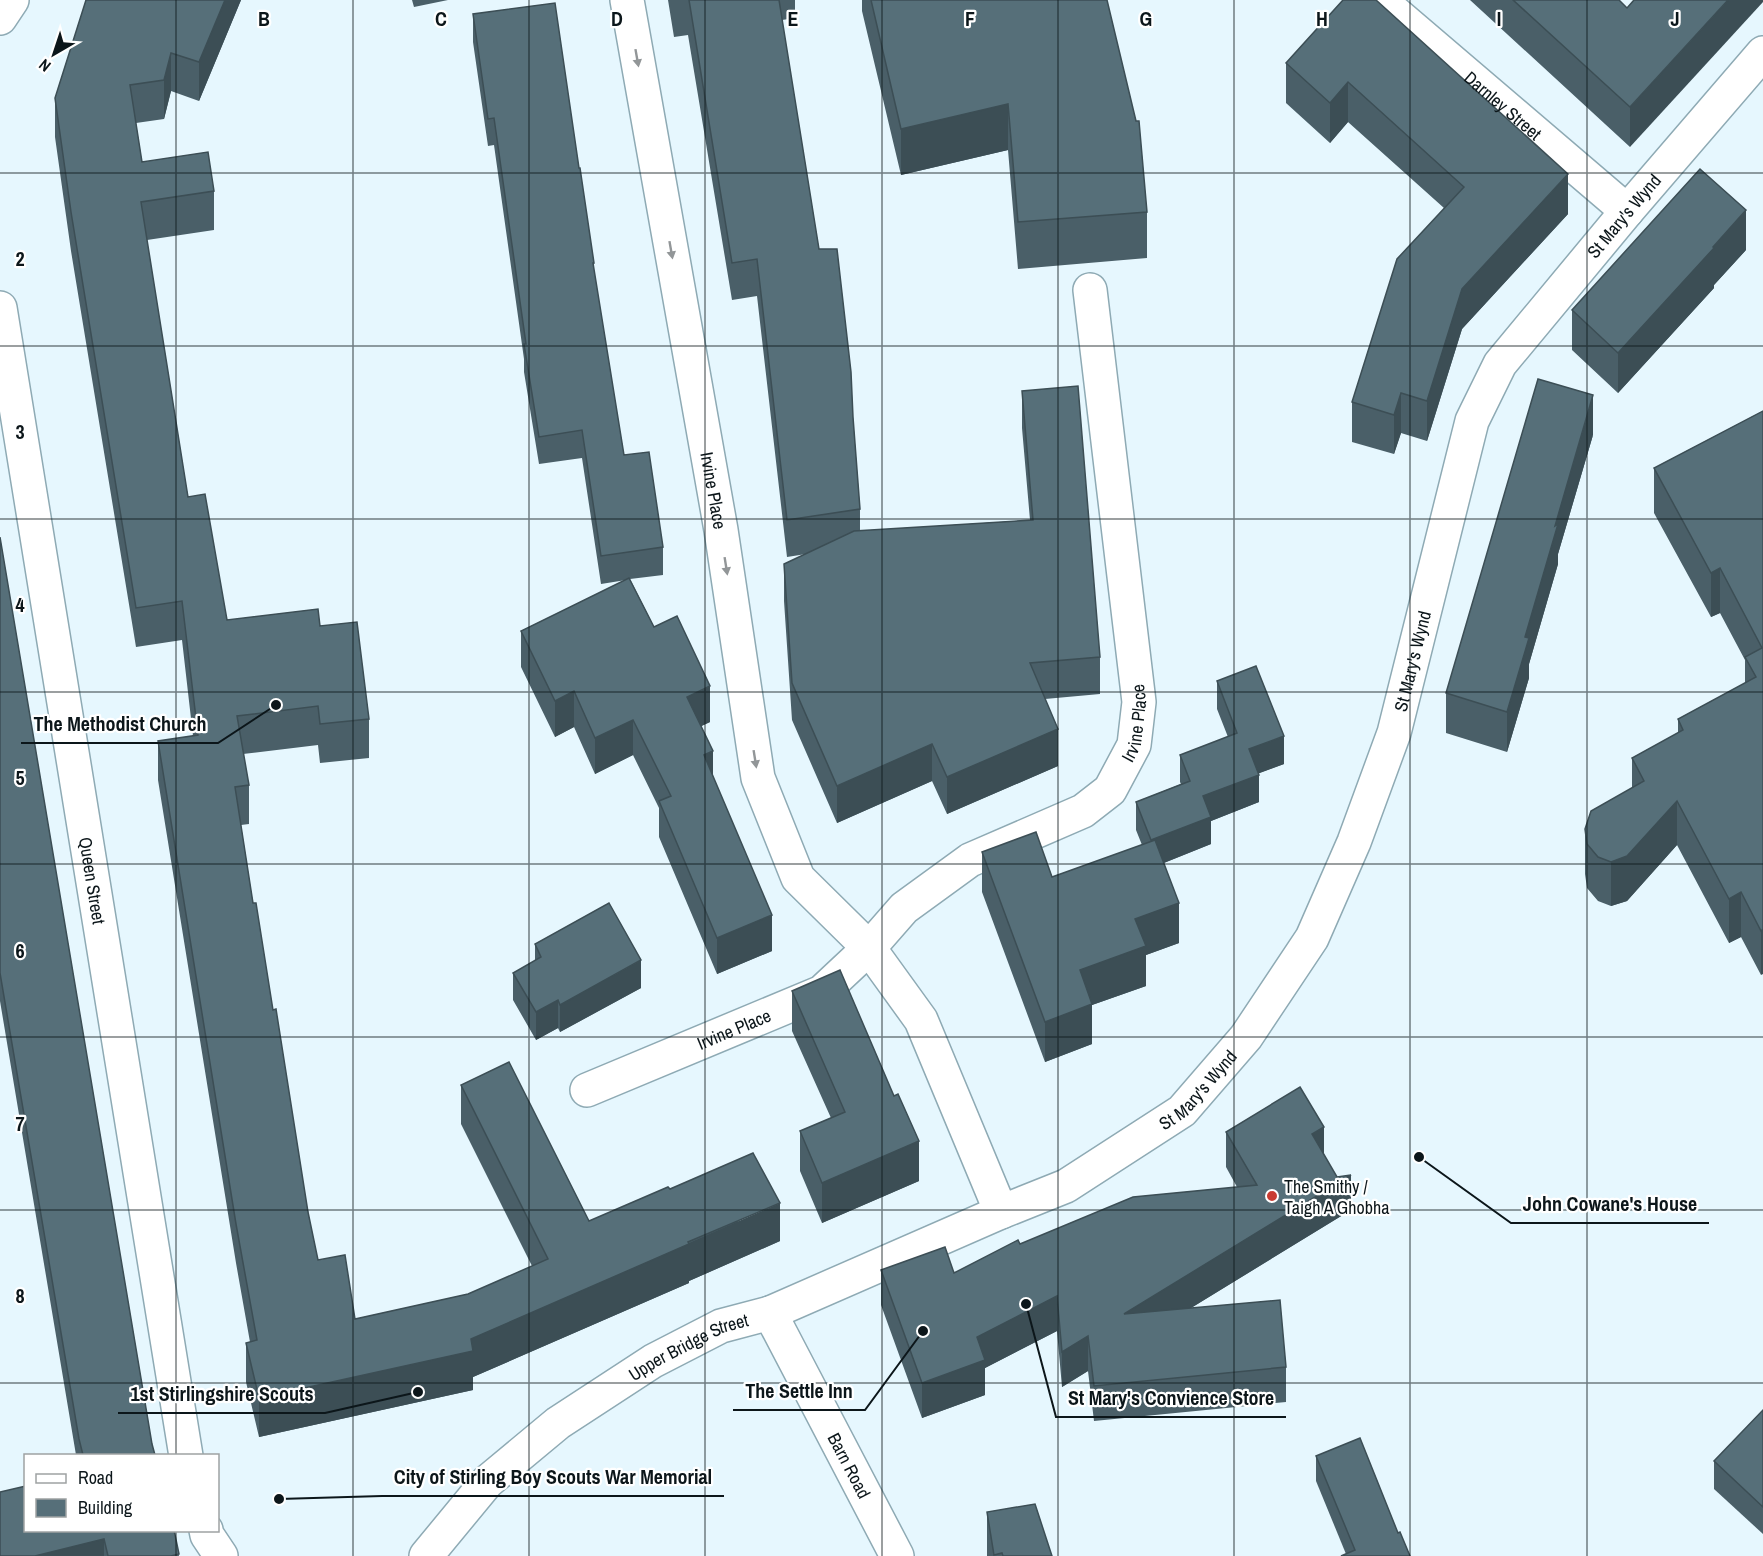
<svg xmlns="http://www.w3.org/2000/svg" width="1763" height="1556" font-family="'Archivo Narrow',sans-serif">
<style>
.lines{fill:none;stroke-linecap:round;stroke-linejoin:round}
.street-casing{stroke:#8eaab4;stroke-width:36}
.street{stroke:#fff;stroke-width:33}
.wall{fill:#4a5f68}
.shaded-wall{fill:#3c4e55}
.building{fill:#566f79;stroke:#3c4e55;stroke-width:1.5}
.oneway{fill:#929698}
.grid{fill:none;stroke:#0c161a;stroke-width:1.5;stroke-opacity:0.55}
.poi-dot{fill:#c93b31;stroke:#fff;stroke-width:2}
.labels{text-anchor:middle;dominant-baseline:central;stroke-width:4.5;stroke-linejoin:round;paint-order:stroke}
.street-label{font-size:18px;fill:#0c161a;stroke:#fff}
.poi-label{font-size:18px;fill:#0c161a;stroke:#fff;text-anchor:start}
.grid-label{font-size:20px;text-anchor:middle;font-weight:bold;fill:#0c161a;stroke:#fff;stroke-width:4.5;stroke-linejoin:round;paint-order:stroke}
.leader{fill:none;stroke:#0c161a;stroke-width:2}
.callout-dot{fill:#0c161a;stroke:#fff;stroke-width:2}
.callout-label{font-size:20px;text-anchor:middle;font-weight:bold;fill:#0c161a;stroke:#fff;stroke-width:4.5;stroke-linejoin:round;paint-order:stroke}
</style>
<rect width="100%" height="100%" fill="#e6f7fe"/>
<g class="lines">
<g class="street-casing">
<g id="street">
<path id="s1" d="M 627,0 L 721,530 L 758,778 L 798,878 L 869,948 L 921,1020 L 1001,1212"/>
<path id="s2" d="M 1380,0 L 1627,211"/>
<path d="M 0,18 L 12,0"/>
<path id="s3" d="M 0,308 L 186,1456"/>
<path id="s4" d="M 587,1090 L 822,992 L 869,948 L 904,908 L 970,860 L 1083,811 L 1110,790 L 1134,745 L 1139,702 L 1090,290"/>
<path id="s5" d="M 770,1313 L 897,1556"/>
<path d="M 206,1530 L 207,1535 L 221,1556"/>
<path id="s6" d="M 426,1556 L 487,1482 L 558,1423 L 653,1361 L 721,1326 L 770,1313 L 1001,1212 L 1066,1186 L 1182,1111 L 1246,1037 L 1312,938 L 1354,842 L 1394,733 L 1472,421 L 1500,364 L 1627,211 L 1763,53"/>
</g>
</g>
<use href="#street" class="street"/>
</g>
<g class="wall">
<path d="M 86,0 L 241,0 L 199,101 L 171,91 L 164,119 L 136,123 L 142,162 L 214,191 L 214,230 L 147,240 L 188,497 L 227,620 L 320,626 L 369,719 L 369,758 L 320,763 L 318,745 L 243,754 L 249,785 L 249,824 L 241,825 L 253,903 L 308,1212 L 318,1260 L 355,1319 L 468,1294 L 532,1266 L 461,1124 L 461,1085 L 589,1221 L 670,1189 L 780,1241 L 689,1281 L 689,1283 L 473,1377 L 473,1390 L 259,1437 L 246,1382 L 246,1343 L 250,1342 L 236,1263 L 158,780 L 158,741 L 193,736 L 182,640 L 136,647 L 71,251 L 55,137 L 55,98 Z"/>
<path d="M 412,0 L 448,0 L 414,7 Z"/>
<path d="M 668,0 L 795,0 L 795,18 L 782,20 L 819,249 L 853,417 L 860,509 L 860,531 L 1030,520 L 1022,428 L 1022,391 L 1100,657 L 1100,694 L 1045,699 L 1058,766 L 947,814 L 932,781 L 837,823 L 792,720 L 784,601 L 784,564 L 806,554 L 787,557 L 757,296 L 732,300 L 688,35 L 674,37 Z"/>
<path d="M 862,0 L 1107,0 L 1147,212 L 1147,258 L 1018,269 L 1008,150 L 901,175 L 862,11 Z"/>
<path d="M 1343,0 L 1568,214 L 1462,329 L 1427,441 L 1401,433 L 1394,454 L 1352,442 L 1352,402 L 1444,208 L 1348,122 L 1330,143 L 1286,103 L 1286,63 Z"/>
<path d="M 1470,0 L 1619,0 L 1627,8 L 1634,0 L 1630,147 Z"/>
<path d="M 473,14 L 579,168 L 594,263 L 594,273 L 624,455 L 663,547 L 663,575 L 630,579 L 654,627 L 710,722 L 701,726 L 713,777 L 772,951 L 717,974 L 659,837 L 659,808 L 633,755 L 595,774 L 574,727 L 555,737 L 521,667 L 521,631 L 626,580 L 601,584 L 582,458 L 539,464 L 524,372 L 524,359 L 494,145 L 488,146 L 473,42 Z"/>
<path d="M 1746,250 L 1714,285 L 1714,288 L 1618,393 L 1572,350 L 1572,310 Z"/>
<path d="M 1763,411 L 1761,975 L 1741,937 L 1729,943 L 1677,845 L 1627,901 L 1611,906 L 1598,901 L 1587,888 L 1585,874 L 1585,829 L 1632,788 L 1632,758 L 1678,733 L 1678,719 L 1745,683 L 1745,660 L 1720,613 L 1711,617 L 1654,513 L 1654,468 Z"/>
<path d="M 1593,435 L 1558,554 L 1558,564 L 1529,664 L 1529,678 L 1507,752 L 1446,733 L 1446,693 Z"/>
<path d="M 0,537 L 152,1444 L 155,1455 L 76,1455 L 0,1001 Z"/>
<path d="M 1217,681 L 1284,764 L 1259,773 L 1259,802 L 1211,821 L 1211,844 L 1164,863 L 1179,943 L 1146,955 L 1146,986 L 1092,1005 L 1092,1044 L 1045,1062 L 982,892 L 982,852 L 1052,877 L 1142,845 L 1136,830 L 1136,802 L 1181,784 L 1180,782 L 1180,755 L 1228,737 L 1217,709 Z"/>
<path d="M 535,944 L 641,988 L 560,1032 L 558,1028 L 536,1040 L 513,1000 L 513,973 L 535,961 Z"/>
<path d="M 792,991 L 894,1096 L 919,1181 L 822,1223 L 800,1171 L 800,1131 L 831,1118 L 792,1031 Z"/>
<path d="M 1226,1132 L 1324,1155 L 1351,1210 L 1191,1308 L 1286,1367 L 1286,1402 L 1094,1421 L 1088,1371 L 1062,1387 L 1057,1331 L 985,1368 L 985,1395 L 922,1418 L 881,1305 L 881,1270 L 954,1273 L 1020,1244 L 1237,1187 L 1226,1167 Z"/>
<path d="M 1763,1410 L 1763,1534 L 1714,1489 L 1714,1461 Z"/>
<path d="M 1316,1456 L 1398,1533 L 1346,1554 L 1316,1481 Z"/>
<path d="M 26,1486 L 174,1530 L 179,1556 L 0,1556 Z"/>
<path d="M 987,1512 L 1052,1556 L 987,1556 Z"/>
</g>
<g class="shaded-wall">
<path d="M 225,0 L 241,0 L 199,101 L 199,62 Z"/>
<path d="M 1728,0 L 1763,0 L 1763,2 L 1630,147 L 1630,107 Z"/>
<path d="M 171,53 L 171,91 L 164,119 L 164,80 Z"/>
<path d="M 1348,82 L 1348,122 L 1330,143 L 1330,103 Z"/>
<path d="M 1008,104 L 1008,150 L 901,175 L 901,129 Z"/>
<path d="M 1568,174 L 1568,214 L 1462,329 L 1427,441 L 1427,401 L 1462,289 Z"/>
<path d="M 1746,210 L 1746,250 L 1714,285 L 1714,288 L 1618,393 L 1618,353 Z"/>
<path d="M 1401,393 L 1401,433 L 1394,454 L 1394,415 Z"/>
<path d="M 1593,395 L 1593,435 L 1558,554 L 1558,564 L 1529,664 L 1529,678 L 1507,752 L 1507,712 L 1525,637 L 1555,526 Z"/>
<path d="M 1720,568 L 1720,613 L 1711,617 L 1711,573 Z"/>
<path d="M 710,686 L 710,722 L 687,733 L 687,697 Z"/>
<path d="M 574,691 L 574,727 L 555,737 L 555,701 Z"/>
<path d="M 633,720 L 633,755 L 595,774 L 595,738 Z"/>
<path d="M 1058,729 L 1058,766 L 947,814 L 947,777 Z"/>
<path d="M 1284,736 L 1284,764 L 1249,777 L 1249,749 Z"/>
<path d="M 932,744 L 932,781 L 837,823 L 837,786 Z"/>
<path d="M 713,751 L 713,787 L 704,755 Z"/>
<path d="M 1259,775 L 1259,802 L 1211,821 L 1211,844 L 1151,868 L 1151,840 L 1203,796 Z"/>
<path d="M 1677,801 L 1677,845 L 1627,901 L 1611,906 L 1611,862 Z"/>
<path d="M 1741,892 L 1741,937 L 1729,943 L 1729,899 Z"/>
<path d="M 1179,903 L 1179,943 L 1146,955 L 1146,986 L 1092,1005 L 1092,1044 L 1045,1062 L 1045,1022 L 1080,970 L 1135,919 Z"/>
<path d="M 772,915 L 772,951 L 717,974 L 717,938 Z"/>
<path d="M 1763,929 L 1763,974 L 1761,975 L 1761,931 Z"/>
<path d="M 641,960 L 641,988 L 560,1032 L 560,1005 Z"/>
<path d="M 558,1000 L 558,1028 L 536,1040 L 536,1012 Z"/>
<path d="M 1324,1127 L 1324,1162 L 1312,1134 Z"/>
<path d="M 919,1141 L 919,1181 L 822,1223 L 822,1183 Z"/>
<path d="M 1351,1175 L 1351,1210 L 1124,1349 L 1124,1314 Z"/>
<path d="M 780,1203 L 780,1241 L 689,1281 L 689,1283 L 473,1377 L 473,1390 L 259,1437 L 259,1398 L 471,1339 Z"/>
<path d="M 1057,1296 L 1057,1331 L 985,1368 L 985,1395 L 922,1418 L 922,1383 L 977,1337 Z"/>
<path d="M 1088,1336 L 1088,1371 L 1062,1387 L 1062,1352 Z"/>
<path d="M 104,1539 L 104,1556 L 35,1556 Z"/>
</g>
<g class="building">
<path d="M 86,0 L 225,0 L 199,62 L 171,53 L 164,80 L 130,85 L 142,162 L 208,152 L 214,191 L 141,202 L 188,497 L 205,494 L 227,620 L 318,609 L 320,626 L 357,622 L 369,719 L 320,724 L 318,706 L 237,716 L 249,785 L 235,787 L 253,903 L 256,903 L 273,1010 L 276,1009 L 308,1212 L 318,1260 L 345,1255 L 355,1319 L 468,1294 L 548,1259 L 461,1085 L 509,1062 L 589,1221 L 668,1187 L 670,1189 L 753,1153 L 780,1203 L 688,1242 L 689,1244 L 471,1339 L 473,1351 L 259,1398 L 246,1343 L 257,1340 L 236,1224 L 158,741 L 198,735 L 182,601 L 136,608 L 71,212 L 55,98 Z"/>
<path d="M 689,0 L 779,0 L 819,249 L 837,249 L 851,372 L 853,417 L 860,509 L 787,520 L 757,259 L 732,263 Z"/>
<path d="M 871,0 L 1107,0 L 1136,121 L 1139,121 L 1147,212 L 1018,222 L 1008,104 L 901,129 Z"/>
<path d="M 1343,0 L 1376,0 L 1568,174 L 1462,289 L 1427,401 L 1401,393 L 1394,415 L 1352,402 L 1397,259 L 1464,187 L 1348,82 L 1330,103 L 1286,63 Z"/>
<path d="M 1513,0 L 1619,0 L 1627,8 L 1634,0 L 1728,0 L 1630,107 Z"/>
<path d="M 555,3 L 579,168 L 580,168 L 594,263 L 593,263 L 624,455 L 649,452 L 663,547 L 601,556 L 582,430 L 539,437 L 524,344 L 526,344 L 494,118 L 488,119 L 473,14 Z"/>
<path d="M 1700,169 L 1746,210 L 1713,247 L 1714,248 L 1618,353 L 1572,310 Z"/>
<path d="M 1538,379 L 1593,395 L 1555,526 L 1558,524 L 1525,637 L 1529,638 L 1507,712 L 1446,693 Z"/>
<path d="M 1078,386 L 1100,657 L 1030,663 L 1058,729 L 947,777 L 932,744 L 837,786 L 792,683 L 784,564 L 854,531 L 1033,520 L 1022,391 Z"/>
<path d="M 1763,411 L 1763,929 L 1761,931 L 1741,892 L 1729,899 L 1677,801 L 1627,856 L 1611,862 L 1598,857 L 1587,844 L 1585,829 L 1591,811 L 1644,781 L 1632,758 L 1683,730 L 1678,719 L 1756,677 L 1745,657 L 1762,648 L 1720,568 L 1711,573 L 1654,468 Z"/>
<path d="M 0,537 L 152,1444 L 155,1455 L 83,1455 L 79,1439 L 0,973 Z"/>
<path d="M 629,578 L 654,627 L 677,616 L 710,686 L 687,697 L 713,751 L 704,755 L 772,915 L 717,938 L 659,801 L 671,796 L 633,720 L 595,738 L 574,691 L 555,701 L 521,631 Z"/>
<path d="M 1256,666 L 1284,736 L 1249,749 L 1259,775 L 1203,796 L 1211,817 L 1151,840 L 1136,802 L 1190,781 L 1180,755 L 1237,733 L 1217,681 Z"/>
<path d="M 1036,832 L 1052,877 L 1155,840 L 1179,903 L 1135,919 L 1146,946 L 1080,970 L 1092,1004 L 1045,1022 L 982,852 Z"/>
<path d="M 609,903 L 641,960 L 560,1005 L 558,1000 L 536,1012 L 513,973 L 541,957 L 535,944 Z"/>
<path d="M 840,970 L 894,1096 L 898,1094 L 919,1141 L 822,1183 L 800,1131 L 845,1112 L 792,991 Z"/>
<path d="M 1300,1087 L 1324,1127 L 1312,1134 L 1337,1177 L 1351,1175 L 1124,1314 L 1280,1300 L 1286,1367 L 1094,1386 L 1088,1336 L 1062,1352 L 1057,1296 L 977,1337 L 985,1360 L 922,1383 L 881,1270 L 945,1247 L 954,1273 L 1018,1240 L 1020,1244 L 1133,1197 L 1257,1185 L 1226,1132 Z"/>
<path d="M 1763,1410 L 1763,1507 L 1714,1461 Z"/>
<path d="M 1360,1438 L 1398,1533 L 1400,1532 L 1410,1556 L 1341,1556 L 1355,1550 L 1316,1456 Z"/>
<path d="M 26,1486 L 26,1530 L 174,1530 L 179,1554 L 171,1556 L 108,1556 L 104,1539 L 35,1556 L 0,1556 L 0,1492 Z"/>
<path d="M 1035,1504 L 1052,1556 L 1003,1556 L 1002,1553 L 994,1555 L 987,1512 Z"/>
</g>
<defs><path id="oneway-solid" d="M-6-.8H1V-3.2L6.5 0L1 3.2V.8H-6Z" transform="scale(1.5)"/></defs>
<g class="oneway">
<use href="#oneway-solid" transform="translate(637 58) rotate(80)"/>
<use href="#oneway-solid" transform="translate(671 250) rotate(80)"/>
<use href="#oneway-solid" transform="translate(726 566) rotate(81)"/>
<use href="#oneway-solid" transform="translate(755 759) rotate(81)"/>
</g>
<path class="grid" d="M 176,0 L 176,1456M 353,0 L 353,1556M 529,0 L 529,1556M 705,0 L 705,1556M 882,0 L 882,1556M 1058,0 L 1058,1556M 1234,0 L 1234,1556M 1410,0 L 1410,1556M 1587,0 L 1587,1556M 0,173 L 1763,173M 0,346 L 1763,346M 0,519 L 1763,519M 0,692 L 1763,692M 0,864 L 1763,864M 0,1037 L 1763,1037M 0,1210 L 1763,1210M 0,1383 L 1763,1383M 176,1530 L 176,1556"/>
<circle class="poi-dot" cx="1272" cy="1196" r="6"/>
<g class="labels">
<g class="street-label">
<text stroke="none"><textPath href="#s2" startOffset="162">Darnley Street</textPath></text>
<text stroke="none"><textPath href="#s6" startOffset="1905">St Mary's Wynd</textPath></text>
<text stroke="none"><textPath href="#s1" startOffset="498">Irvine Place</textPath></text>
<text stroke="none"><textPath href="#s6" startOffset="1401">St Mary's Wynd</textPath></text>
<text stroke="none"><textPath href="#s4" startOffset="684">Irvine Place</textPath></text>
<text stroke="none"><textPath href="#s3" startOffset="580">Queen Street</textPath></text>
<text stroke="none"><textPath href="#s4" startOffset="159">Irvine Place</textPath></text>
<text stroke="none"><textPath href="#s6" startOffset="915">St Mary's Wynd</textPath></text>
<text stroke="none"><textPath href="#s6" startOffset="340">Upper Bridge Street</textPath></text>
<text stroke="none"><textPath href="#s5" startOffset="172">Barn Road</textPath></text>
</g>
<g class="poi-label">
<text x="1284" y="1186">The Smithy /<tspan x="1284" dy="21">Taigh A Ghobha</tspan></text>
</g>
</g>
<g class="grid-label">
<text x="264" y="26">B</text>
<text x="441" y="26">C</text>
<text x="617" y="26">D</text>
<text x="793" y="26">E</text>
<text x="970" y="26">F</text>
<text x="1146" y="26">G</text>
<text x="1322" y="26">H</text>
<text x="1499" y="26">I</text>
<text x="1675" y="26">J</text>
<text x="20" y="266">2</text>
<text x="20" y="439">3</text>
<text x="20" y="612">4</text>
<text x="20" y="785">5</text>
<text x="20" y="958">6</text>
<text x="20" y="1131">7</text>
<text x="20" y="1303">8</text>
</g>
<path class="leader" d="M276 705L218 743H21M1419 1157L1511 1223H1709M923 1331L865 1410H733M418 1392L325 1413H118M1026 1304L1056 1417H1286M279 1499L382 1496H724"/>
<g class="callout-dot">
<circle cx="276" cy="705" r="6"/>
<circle cx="1419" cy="1157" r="6"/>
<circle cx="923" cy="1331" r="6"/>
<circle cx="418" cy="1392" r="6"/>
<circle cx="1026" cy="1304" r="6"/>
<circle cx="279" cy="1499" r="6"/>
</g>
<g class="callout-label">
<text x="120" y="731">The Methodist Church</text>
<text x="1610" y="1211">John Cowane's House</text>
<text x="799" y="1398">The Settle Inn</text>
<text x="222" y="1401">1st Stirlingshire Scouts</text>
<text x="1171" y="1405">St Mary's Convience Store</text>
<text x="553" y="1484">City of Stirling Boy Scouts War Memorial</text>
</g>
<rect x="24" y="1454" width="195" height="78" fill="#ffffff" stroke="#9ea2a3" stroke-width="1.5"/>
<rect x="36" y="1474" width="30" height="9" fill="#ffffff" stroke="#9ea2a3" stroke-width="1.5"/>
<text x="78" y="1484" font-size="18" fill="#0c161a">Road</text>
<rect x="36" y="1499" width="30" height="18" fill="#566f79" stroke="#9ea2a3" stroke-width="1.5"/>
<text x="78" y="1514" font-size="18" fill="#0c161a">Building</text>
<g transform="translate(54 54) rotate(219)" stroke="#ffffff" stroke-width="4.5" paint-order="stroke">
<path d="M0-4.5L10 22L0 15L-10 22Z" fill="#0c161a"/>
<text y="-9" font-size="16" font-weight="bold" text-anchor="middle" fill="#0c161a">N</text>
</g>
</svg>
